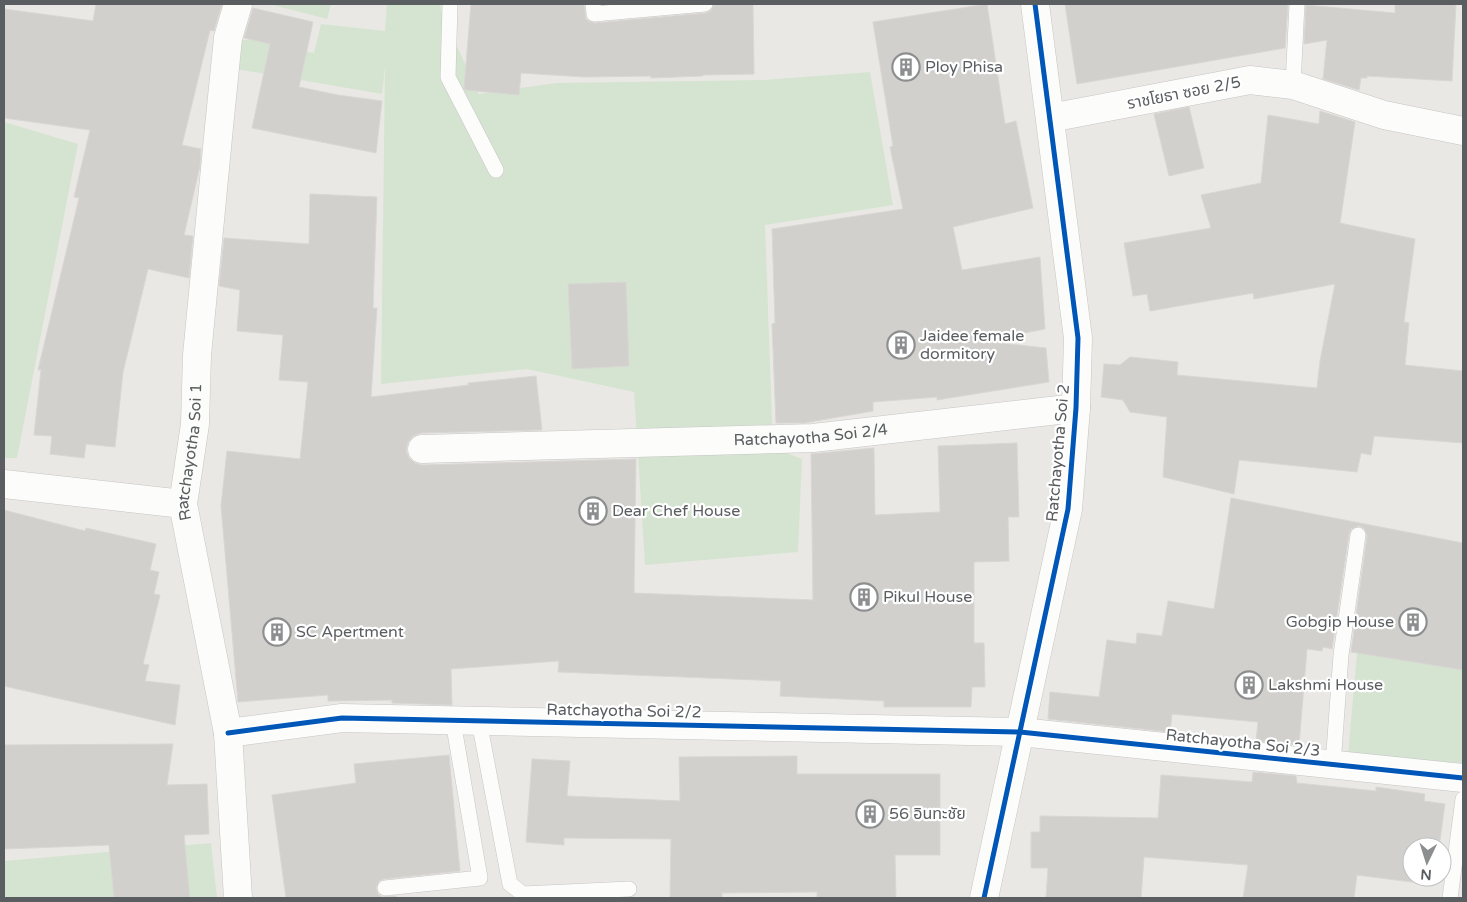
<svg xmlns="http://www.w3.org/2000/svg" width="1467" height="902" font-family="'Varela Round','Noto Sans Thai',sans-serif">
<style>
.green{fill:#d5e4d1}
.building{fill:#d1d0cd;stroke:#d9d7d4}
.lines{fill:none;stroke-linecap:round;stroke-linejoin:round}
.lane-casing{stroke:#c6c5c5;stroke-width:16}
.street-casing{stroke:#c6c5c5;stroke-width:29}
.lane{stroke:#fcfcfb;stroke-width:15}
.street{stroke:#fcfcfb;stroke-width:28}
.cycleway-casing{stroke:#fff;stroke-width:8}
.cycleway{stroke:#0057b8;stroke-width:5}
.labels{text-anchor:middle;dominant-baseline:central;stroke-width:4.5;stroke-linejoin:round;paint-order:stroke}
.poi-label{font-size:16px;fill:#5b5e61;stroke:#fff;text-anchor:start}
.street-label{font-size:16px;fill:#5b5e61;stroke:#fff}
</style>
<rect width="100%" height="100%" fill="#eae8e4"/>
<g class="green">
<path d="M 269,4 L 331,4 L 327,19 Z"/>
<path d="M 387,4 L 440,4 L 442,14 L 479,94 L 556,83 L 763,80 L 870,72 L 893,205 L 765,225 L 773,448 L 802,459 L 798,552 L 645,565 L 634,392 L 527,369 L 381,384 L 385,67 L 382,94 L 236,69 L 241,40 L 252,40 L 314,53 L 321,24 L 385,31 Z"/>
<path d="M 4,122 L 78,144 L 17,458 L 4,458 Z"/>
<path d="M 1357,653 L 1463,670 L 1463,763 L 1348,755 Z"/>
<path d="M 211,843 L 217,898 L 4,898 L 4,861 Z"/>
</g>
<g class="building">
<path d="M 96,4 L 222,4 L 214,31 L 210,30 L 182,145 L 201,149 L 200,166 L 184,235 L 193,236 L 189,278 L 148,269 L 123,372 L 115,447 L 86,444 L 84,458 L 50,454 L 52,436 L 34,435 L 41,370 L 38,370 L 79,198 L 74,197 L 90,130 L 4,118 L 4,9 L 93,21 Z"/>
<path d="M 471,4 L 584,4 L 586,19 L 590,22 L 595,23 L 706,13 L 711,11 L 714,4 L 753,4 L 754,74 L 703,75 L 703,76 L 651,78 L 651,76 L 584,77 L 521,73 L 519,95 L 465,90 L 464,88 Z"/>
<path d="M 987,4 L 1005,124 L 1016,121 L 1033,208 L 953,227 L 962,270 L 1040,257 L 1045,329 L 983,341 L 1046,348 L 1049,382 L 937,400 L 937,397 L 873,402 L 873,411 L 804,423 L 776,423 L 772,324 L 775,323 L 772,229 L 903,209 L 890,147 L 893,146 L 873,22 Z"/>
<path d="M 1065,4 L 1288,4 L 1285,48 L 1077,84 Z"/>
<path d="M 1395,4 L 1456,4 L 1452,81 L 1367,76 L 1367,78 L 1361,78 L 1359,90 L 1323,79 L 1327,40 L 1304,44 L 1306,5 L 1395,13 Z"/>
<path d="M 253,8 L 313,22 L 299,87 L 338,95 L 382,101 L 376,153 L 252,128 L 270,44 L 244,38 Z"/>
<path d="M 1189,107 L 1204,168 L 1169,176 L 1154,114 Z"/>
<path d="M 1320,111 L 1355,122 L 1340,223 L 1415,239 L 1404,322 L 1409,323 L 1405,365 L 1463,371 L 1463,443 L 1374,436 L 1371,455 L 1361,453 L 1357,472 L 1239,460 L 1234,494 L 1163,477 L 1167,417 L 1130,412 L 1123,400 L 1101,397 L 1104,364 L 1120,365 L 1130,357 L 1178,362 L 1177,375 L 1317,388 L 1320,361 L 1335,284 L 1254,299 L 1253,293 L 1150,311 L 1147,294 L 1133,296 L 1124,243 L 1211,228 L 1201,195 L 1261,183 L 1268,115 L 1319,124 Z"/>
<path d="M 310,194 L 377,197 L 373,308 L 377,308 L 371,397 L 469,385 L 468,383 L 536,376 L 542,430 L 421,433 L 413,436 L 408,442 L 406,450 L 409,458 L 415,463 L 422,465 L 636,459 L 634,593 L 813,600 L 811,454 L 874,448 L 875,515 L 940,512 L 938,446 L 1017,443 L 1019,517 L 1008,517 L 1009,561 L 974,562 L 974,643 L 984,643 L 985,687 L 972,687 L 971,707 L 884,707 L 884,701 L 780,696 L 781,681 L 558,672 L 559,661 L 451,669 L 452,705 L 392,703 L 392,700 L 328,701 L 328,695 L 238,702 L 221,506 L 227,451 L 300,459 L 308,382 L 279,380 L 283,335 L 237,331 L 240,290 L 219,286 L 224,238 L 309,244 Z"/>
<path d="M 626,282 L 629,366 L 572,369 L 568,284 Z"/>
<path d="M 1231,498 L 1463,543 L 1463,670 L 1351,652 L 1367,536 L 1364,528 L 1359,526 L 1351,529 L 1349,534 L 1332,649 L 1323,647 L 1322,651 L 1307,649 L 1299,745 L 1256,741 L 1258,722 L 1172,714 L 1170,732 L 1048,719 L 1050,692 L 1099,697 L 1107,640 L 1136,644 L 1137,633 L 1162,636 L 1168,601 L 1214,609 Z"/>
<path d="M 4,510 L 85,531 L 86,528 L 156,544 L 150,570 L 159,572 L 154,594 L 160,595 L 143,664 L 149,665 L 145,681 L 180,685 L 175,725 L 4,686 Z"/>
<path d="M 173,744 L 167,785 L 207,784 L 209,834 L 184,835 L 190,898 L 114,898 L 109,845 L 4,849 L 4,745 Z"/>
<path d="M 449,755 L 460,871 L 384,879 L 379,881 L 376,888 L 378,894 L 382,897 L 396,896 L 396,898 L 286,898 L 272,795 L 356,783 L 354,764 Z"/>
<path d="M 797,756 L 797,774 L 940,774 L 940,855 L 895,855 L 896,898 L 817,898 L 817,892 L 722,893 L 722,898 L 670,898 L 671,839 L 564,838 L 564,845 L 526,842 L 532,759 L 570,761 L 567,796 L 680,801 L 679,757 Z"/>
<path d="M 1253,772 L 1296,776 L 1297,783 L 1376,791 L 1376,787 L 1425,794 L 1424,801 L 1445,804 L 1439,847 L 1412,847 L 1412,877 L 1420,877 L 1419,883 L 1357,875 L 1354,898 L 1243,898 L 1248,865 L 1144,857 L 1141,898 L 1046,898 L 1048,868 L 1031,868 L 1031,832 L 1040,832 L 1040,816 L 1158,818 L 1161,775 L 1252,782 Z"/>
</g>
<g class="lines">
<g class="lane-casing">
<g id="lane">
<path d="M 450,4 L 448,77 L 496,170"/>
<path d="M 593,4 L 594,14 L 705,4"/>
<path d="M 1293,85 L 1297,4"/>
<path d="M 479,721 L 510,884 L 523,894 L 629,889"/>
<path d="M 1333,765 L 1341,655 L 1358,535"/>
<path d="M 385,888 L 480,878 L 453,721"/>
<path d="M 1450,898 L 1463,799"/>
</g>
</g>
<g class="street-casing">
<g id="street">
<path d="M 1050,118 L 1250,80 L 1293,85 L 1384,115 L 1463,131"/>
<path id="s1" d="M 422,449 L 813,438 L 1076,408"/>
<path d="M 4,484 L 183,504"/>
<path d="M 228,733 L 342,718 L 1020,732 L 1463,778"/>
<path id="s2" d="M 238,898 L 228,733 L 183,504 L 195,424 L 197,355 L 219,127 L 228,38 L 238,4"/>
<path d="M 984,898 L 1068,509 L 1076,408 L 1078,338 L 1035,4"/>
</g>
</g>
<use href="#lane" class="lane"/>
<use href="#street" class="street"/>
<g class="cycleway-casing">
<g id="cycleway">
<path d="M 228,733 L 342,718 L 1020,732 L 1463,778"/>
<path d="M 984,898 L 1068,509 L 1076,408 L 1078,338 L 1035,4"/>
</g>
</g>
<use href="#cycleway" class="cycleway"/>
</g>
<defs>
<g id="building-ring" transform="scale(1.4375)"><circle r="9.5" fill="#fff" stroke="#8d8e8f" stroke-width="1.5"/><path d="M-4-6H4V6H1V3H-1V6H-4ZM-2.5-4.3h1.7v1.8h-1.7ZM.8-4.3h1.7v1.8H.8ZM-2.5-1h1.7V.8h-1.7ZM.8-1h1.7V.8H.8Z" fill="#8d8e8f"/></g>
</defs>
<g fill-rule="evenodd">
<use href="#building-ring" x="906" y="67"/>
<use href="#building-ring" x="901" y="345"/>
<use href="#building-ring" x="593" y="511"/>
<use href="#building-ring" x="864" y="597"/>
<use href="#building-ring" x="1413" y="622"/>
<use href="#building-ring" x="277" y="632"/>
<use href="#building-ring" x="1249" y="685"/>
<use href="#building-ring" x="870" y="814"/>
</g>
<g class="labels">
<g class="poi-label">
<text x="925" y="67">Ploy Phisa</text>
<text x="920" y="336">Jaidee female<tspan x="920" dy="18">dormitory</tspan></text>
<text x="612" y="511">Dear Chef House</text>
<text x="883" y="597">Pikul House</text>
<text x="1394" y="622" text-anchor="end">Gobgip House</text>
<text x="296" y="632">SC Apertment</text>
<text x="1268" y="685">Lakshmi House</text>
<text x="889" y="814">56 อินทะชัย</text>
</g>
<g class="street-label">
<text transform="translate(1184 93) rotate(-11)">ราชโยธา ซอย 2/5</text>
<text stroke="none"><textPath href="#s1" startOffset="389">Ratchayotha Soi 2/4</textPath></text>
<text stroke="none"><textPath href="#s2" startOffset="451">Ratchayotha Soi 1</textPath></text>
<text transform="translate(1058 453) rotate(-85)">Ratchayotha Soi 2</text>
<text transform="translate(624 711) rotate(1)">Ratchayotha Soi 2/2</text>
<text transform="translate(1243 743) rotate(6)">Ratchayotha Soi 2/3</text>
</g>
</g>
<rect width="1467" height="902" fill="none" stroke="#5b5e61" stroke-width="10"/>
<g transform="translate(1427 862) rotate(184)"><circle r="24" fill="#ffffff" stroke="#bdbfc0"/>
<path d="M0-4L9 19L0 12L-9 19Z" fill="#8d8e8f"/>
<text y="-8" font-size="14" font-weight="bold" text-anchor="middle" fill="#5b5e61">N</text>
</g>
</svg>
